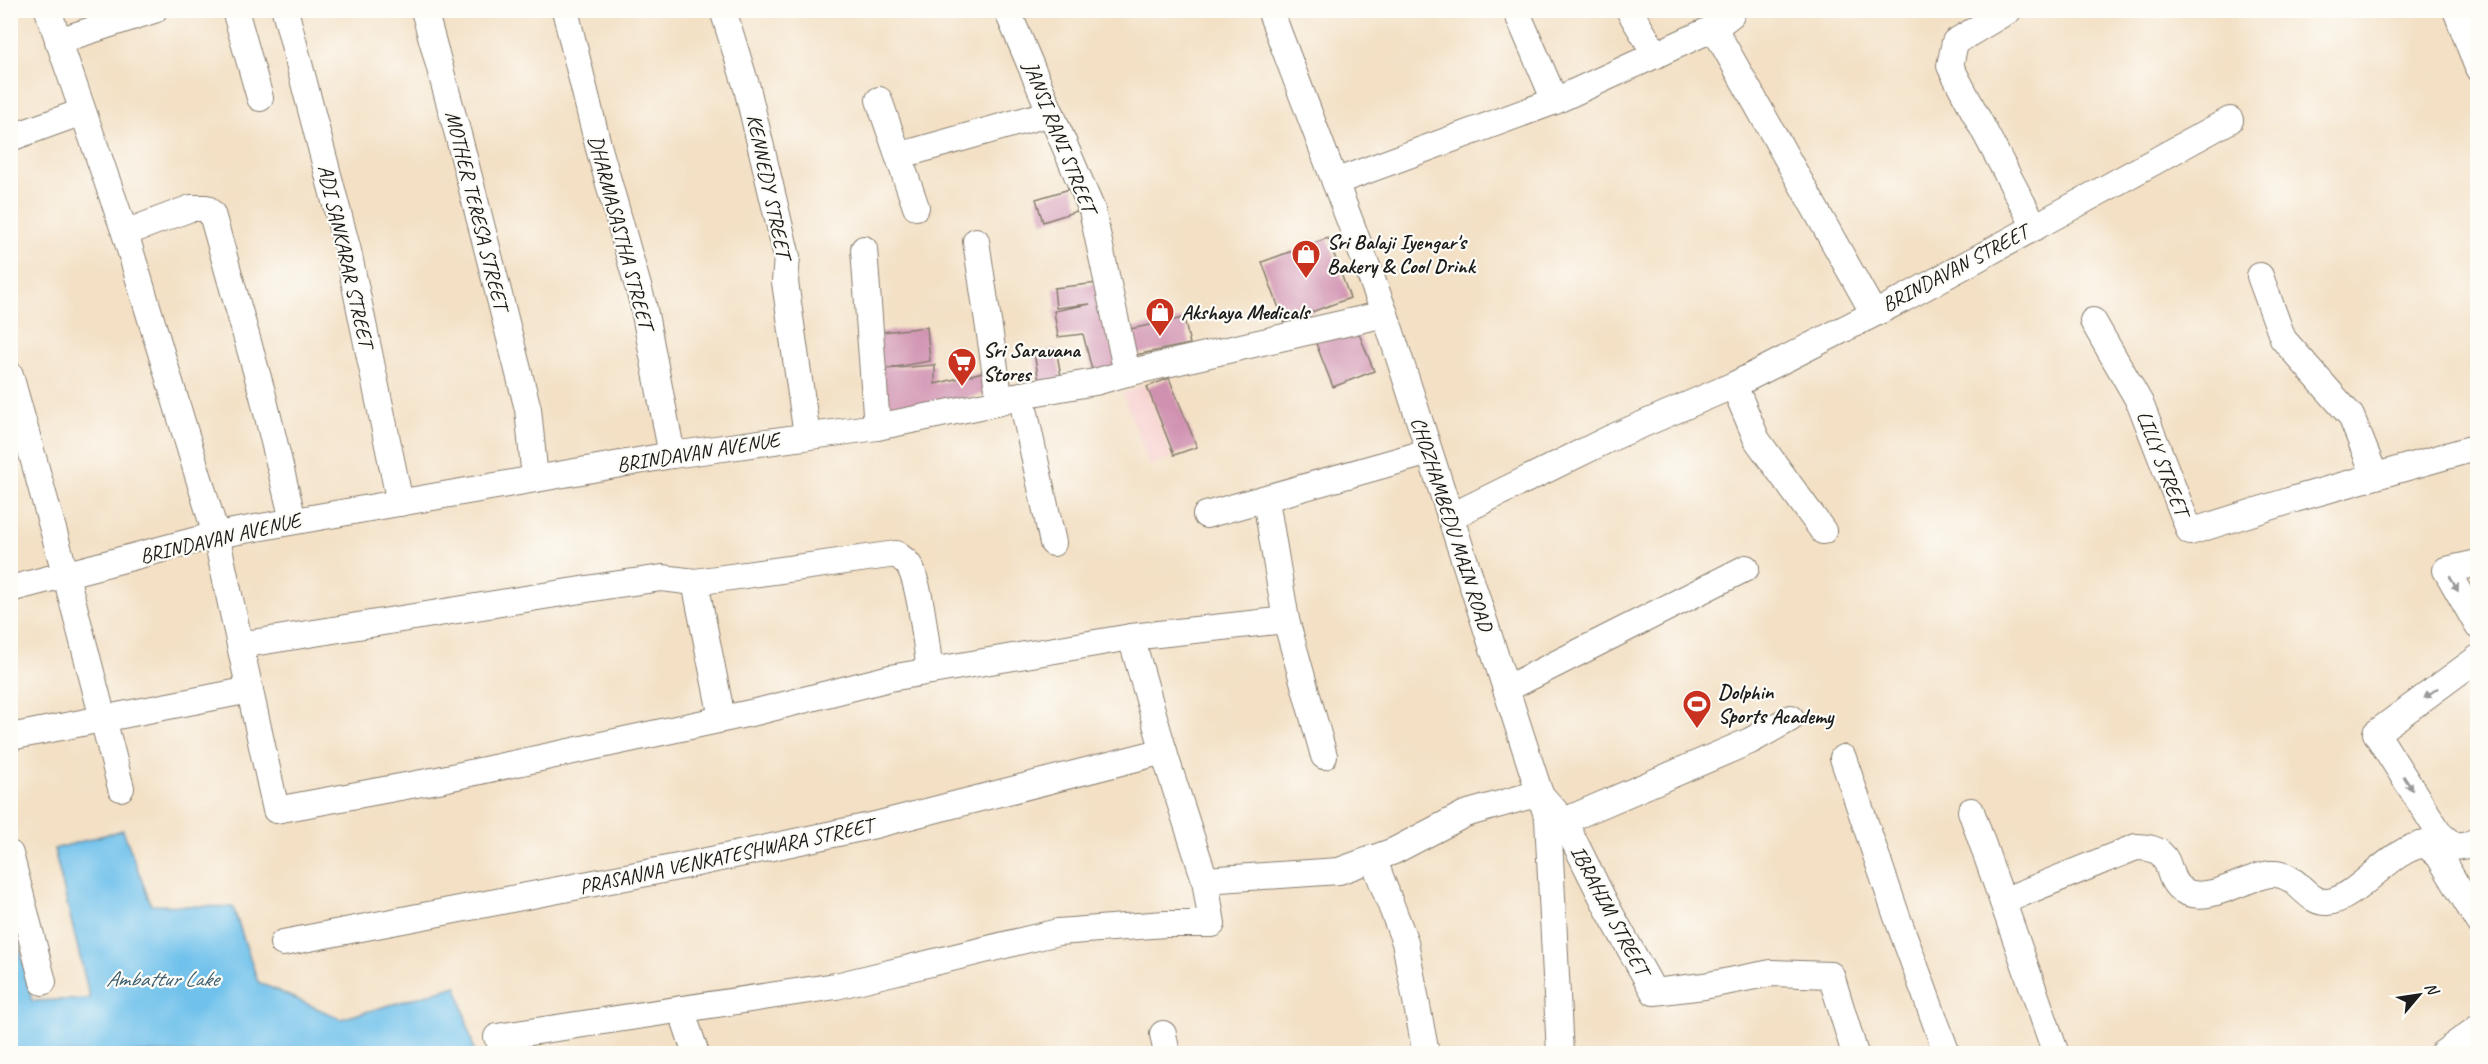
<svg xmlns="http://www.w3.org/2000/svg" width="2488" height="1064" font-family="Caveat,sans-serif">
<style>
.built{fill:#f7d0cf}
.water{fill:#6fc1eb;stroke:#466e84;stroke-width:1.5}
.building{fill:#d091b0}
.lines{fill:none;stroke-linecap:round;stroke-linejoin:round}
.minor-casing{stroke:#887e70;stroke-width:28}
.minor{stroke:#fff;stroke-width:26}
.oneway{fill:#999}
.labels{text-anchor:middle;dominant-baseline:central;stroke-width:4.5;stroke-linejoin:round;paint-order:stroke}
.street-label{font-size:21px;fill:#1c1c1c;stroke:#fdfcf7}
.poi-label{font-size:21px;font-weight:bold;fill:#1c1c1c;stroke:#fdfcf7;text-anchor:start}
.water-label{font-size:22px;font-style:italic;fill:#3d5e6f;stroke:#fdfcf7}
</style>
<rect width="100%" height="100%" fill="#fdfcf7"/>
<filter id="ink" filterUnits="userSpaceOnUse"><feTurbulence type="fractalNoise" baseFrequency=".0167" numOctaves="2"/><feDisplacementMap in="SourceGraphic" scale="12" xChannelSelector="R" yChannelSelector="G"/><feConvolveMatrix kernelMatrix="1 2 1 2 8 2 1 2 1" color-interpolation-filters="sRGB"/></filter>
<filter id="wash" filterUnits="userSpaceOnUse"><feTurbulence type="fractalNoise" baseFrequency=".008" numOctaves="4" result="noise"/><feDisplacementMap in="SourceGraphic" scale="24" xChannelSelector="R" yChannelSelector="G"/><feGaussianBlur stdDeviation="1.35" result="paint"/><feColorMatrix in="noise" values="0 0 0 0 0 0 0 0 0 0 0 0 0 0 0 0 0 1.4 0 .05"/><feComposite in="paint" operator="in"/></filter>
<g filter="url(#wash)">
<rect width="100%" height="100%" fill="#f3e0c5"/>
<path class="built" d="M 1144,385 L 1172,457 L 1150,466 L 1122,393 Z"/>
<path class="water" d="M 123,830 L 151,905 L 233,907 L 258,982 L 341,1019 L 457,986 L 475,1053 L 11,1053 L 11,908 L 32,1001 L 90,999 L 54,849 Z"/>
<g id="blocks">
<g class="building">
<path d="M 1073,188 L 1080,210 L 1043,222 L 1036,199 Z"/>
<path d="M 1328,238 L 1350,298 L 1284,322 L 1262,262 Z"/>
<path d="M 1098,283 L 1117,367 L 1093,374 L 1083,334 L 1058,337 L 1054,311 L 1090,304 L 1056,308 L 1054,288 Z"/>
<path d="M 1184,318 L 1190,344 L 1135,355 L 1130,329 Z"/>
<path d="M 1356,326 L 1374,371 L 1333,387 L 1315,341 Z"/>
<path d="M 927,327 L 930,361 L 884,369 L 935,365 L 935,384 L 983,372 L 989,393 L 885,415 L 873,333 Z"/>
<path d="M 1056,349 L 1062,381 L 1040,387 L 1034,353 Z"/>
<path d="M 1169,378 L 1197,447 L 1174,455 L 1147,387 Z"/>
</g>
</g>
</g>
<g filter="url(#ink)">
<use href="#blocks" fill-opacity="0" stroke="#887e70" stroke-width="1.5"/>
<g class="lines">
<g class="minor-casing">
<g id="minor">
<path d="M 48,10 L 125,233 L 216,535 L 276,810 L 438,780 L 760,711 L 890,678 L 1131,637 L 1166,759 L 1205,880 L 1212,924 L 1165,924 L 1058,932 L 836,986 L 497,1037"/>
<path d="M 235,10 L 260,98"/>
<path d="M 285,10 L 348,251 L 400,503"/>
<path d="M 424,10 L 459,138 L 528,409 L 535,479"/>
<path d="M 565,10 L 598,145 L 643,304 L 672,455"/>
<path d="M 723,10 L 747,88 L 787,257 L 785,282 L 807,436"/>
<path d="M 1007,10 L 1092,210 L 1127,373"/>
<path d="M 1270,10 L 1385,314 L 1548,819 L 1560,1054"/>
<path d="M 1516,10 L 1555,101"/>
<path d="M 1629,10 L 1656,55"/>
<path d="M 2456,10 L 2478,68"/>
<path d="M 1714,28 L 1873,312"/>
<path d="M 58,41 L 154,10"/>
<path d="M 879,100 L 916,207"/>
<path d="M 10,138 L 82,112"/>
<path d="M 898,156 L 1051,113"/>
<path d="M 1335,182 L 1555,101 L 1714,28 L 1731,15 L 1732,10"/>
<path d="M 2035,227 L 2230,120"/>
<path d="M 125,233 L 191,208 L 206,208 L 212,214 L 262,392 L 293,520"/>
<path d="M 976,241 L 1000,402"/>
<path d="M 864,249 L 877,427"/>
<path d="M 2260,276 L 2283,339 L 2351,416 L 2375,476"/>
<path d="M 2093,321 L 2140,403 L 2190,532 L 2295,499 L 2478,447"/>
<path d="M 10,375 L 66,576 L 121,788"/>
<path d="M 1734,385 L 1903,299 L 2035,227 L 1950,66 L 1955,42 L 2009,10"/>
<path d="M 1021,395 L 1053,543"/>
<path d="M 1266,500 L 1286,620 L 1324,756"/>
<path d="M 1206,515 L 1429,452"/>
<path d="M 1450,517 L 1611,438 L 1734,385 L 1757,440 L 1823,531"/>
<path d="M 2478,563 L 2446,570 L 2478,626"/>
<path d="M 695,582 L 722,718"/>
<path d="M 10,589 L 216,535 L 672,455 L 877,427 L 1000,402 L 1021,395 L 1095,382 L 1127,373 L 1385,314"/>
<path d="M 1131,637 L 1286,620"/>
<path d="M 240,645 L 612,585 L 662,578 L 695,582 L 896,554 C 901,558 906,560 910,567 C 921,589 926,644 930,671"/>
<path d="M 2478,658 L 2376,733 L 2440,834 L 2455,847 L 2468,845 L 2478,840"/>
<path d="M 1506,689 L 1746,568"/>
<path d="M 10,737 L 250,690"/>
<path d="M 1843,758 L 1896,914 L 1947,1054"/>
<path d="M 1971,811 L 2056,1054"/>
<path d="M 1564,821 L 1750,741 L 1791,718"/>
<path d="M 10,854 L 43,982"/>
<path d="M 1373,858 L 1405,942 L 1426,1054"/>
<path d="M 1205,880 L 1339,871 L 1394,851 L 1465,814 L 1539,793 L 1564,821 L 1609,911 L 1654,992 L 1704,986 L 1771,973 L 1831,975 L 1855,1054"/>
<path d="M 2003,901 L 2136,847 C 2179,847 2161,876 2182,890 C 2207,906 2246,876 2271,874 C 2298,872 2305,903 2327,902 C 2357,900 2390,848 2425,844 L 2439,856 L 2478,921"/>
<path d="M 283,943 L 683,866 L 875,825 L 1164,751"/>
<path d="M 681,1009 L 696,1054"/>
<path d="M 1163,1034 L 1167,1054"/>
<path d="M 2442,1054 L 2478,1028"/>
</g>
</g>
<use href="#minor" class="minor"/>
</g>
<defs><path id="oneway-solid" d="M-6-.8H1V-3.2L6.5 0L1 3.2V.8H-6Z" transform="scale(1.5)"/></defs>
<g class="oneway">
<use href="#oneway-solid" transform="translate(2454 584) rotate(61)"/>
<use href="#oneway-solid" transform="translate(2431 693) rotate(143)"/>
<use href="#oneway-solid" transform="translate(2408 783) rotate(57)"/>
</g>
</g>
<defs>
<g id="shop-pin" transform="scale(1.5)"><path d="M0 17L-7.5 6A9.5 9.5 0 1 1 7.5 6Z" fill="#c8321e" stroke="#fdfcf7"/><path d="M-5-2.5h2.3a2.7 3.5 0 0 1 5.4 0H5L5.5 6h-11ZM-1.5-2.5h3a1.5 2.3 0 0 0-3 0Z" fill="#fff"/></g>
<g id="supermarket-pin" transform="scale(1.5)"><path d="M0 17L-7.5 6A9.5 9.5 0 1 1 7.5 6Z" fill="#c8321e" stroke="#fdfcf7"/><path d="M-6-5.5h2.5l.6 2H6L4.5 2H-2.5L-4.4-4H-6ZM-1.5 3.2a1.3 1.3 0 1 0 .1 0ZM3 3.2a1.3 1.3 0 1 0 .1 0Z" fill="#fff"/></g>
<g id="stadium-pin" transform="scale(1.5)"><path d="M0 17L-7.5 6A9.5 9.5 0 1 1 7.5 6Z" fill="#c8321e" stroke="#fdfcf7"/><path d="M0-5a6.5 5 0 1 0 0 10a6.5 5 0 1 0 0-10ZM-3.5-1.8h7v3.6h-7Z" fill="#fff"/></g>
</defs>
<g fill-rule="evenodd">
<use href="#shop-pin" x="1306" y="254"/>
<use href="#shop-pin" x="1160" y="312"/>
<use href="#supermarket-pin" x="962" y="362"/>
<use href="#stadium-pin" x="1697" y="704"/>
</g>
<g class="labels">
<g class="street-label">
<text transform="translate(1060 137) rotate(68)">JANSI RANI STREET</text>
<text transform="translate(769 186) rotate(78)">KENNEDY STREET</text>
<text transform="translate(477 210) rotate(76)">MOTHER TERESA STREET</text>
<text transform="translate(621 232) rotate(75)">DHARMASASTHA STREET</text>
<text transform="translate(346 256) rotate(77)">ADI SANKARAR STREET</text>
<text transform="translate(1955 268) rotate(-28)">BRINDAVAN STREET</text>
<text transform="translate(698 452) rotate(-9)">BRINDAVAN AVENUE</text>
<text transform="translate(2163 463) rotate(69)">LILLY STREET</text>
<text transform="translate(1452 524) rotate(72)">CHOZHAMBEDU MAIN ROAD</text>
<text transform="translate(220 538) rotate(-13)">BRINDAVAN AVENUE</text>
<text transform="translate(726 856) rotate(-12)">PRASANNA VENKATESHWARA STREET</text>
<text transform="translate(1610 910) rotate(62)">IBRAHIM STREET</text>
</g>
<g class="poi-label">
<text x="1327" y="242">Sri Balaji Iyengar's<tspan x="1327" dy="24">Bakery &amp; Cool Drink</tspan></text>
<text x="1181" y="312">Akshaya Medicals</text>
<text x="983" y="350">Sri Saravana<tspan x="983" dy="24">Stores</tspan></text>
<text x="1718" y="692">Dolphin<tspan x="1718" dy="24">Sports Academy</tspan></text>
</g>
<g class="water-label">
<text x="162" y="979">Ambattur Lake</text>
</g>
</g>
<rect width="2488" height="1064" fill="none" stroke="#fdfcf7" stroke-width="36"/>
<g transform="translate(2419 995) rotate(61)" stroke="#fdfcf7" stroke-width="4.5" paint-order="stroke">
<path d="M0-4.5L10 22L0 15L-10 22Z" fill="#1c1c1c"/>
<text y="-9" font-size="16" font-weight="bold" text-anchor="middle" fill="#1c1c1c">N</text>
</g>
</svg>
